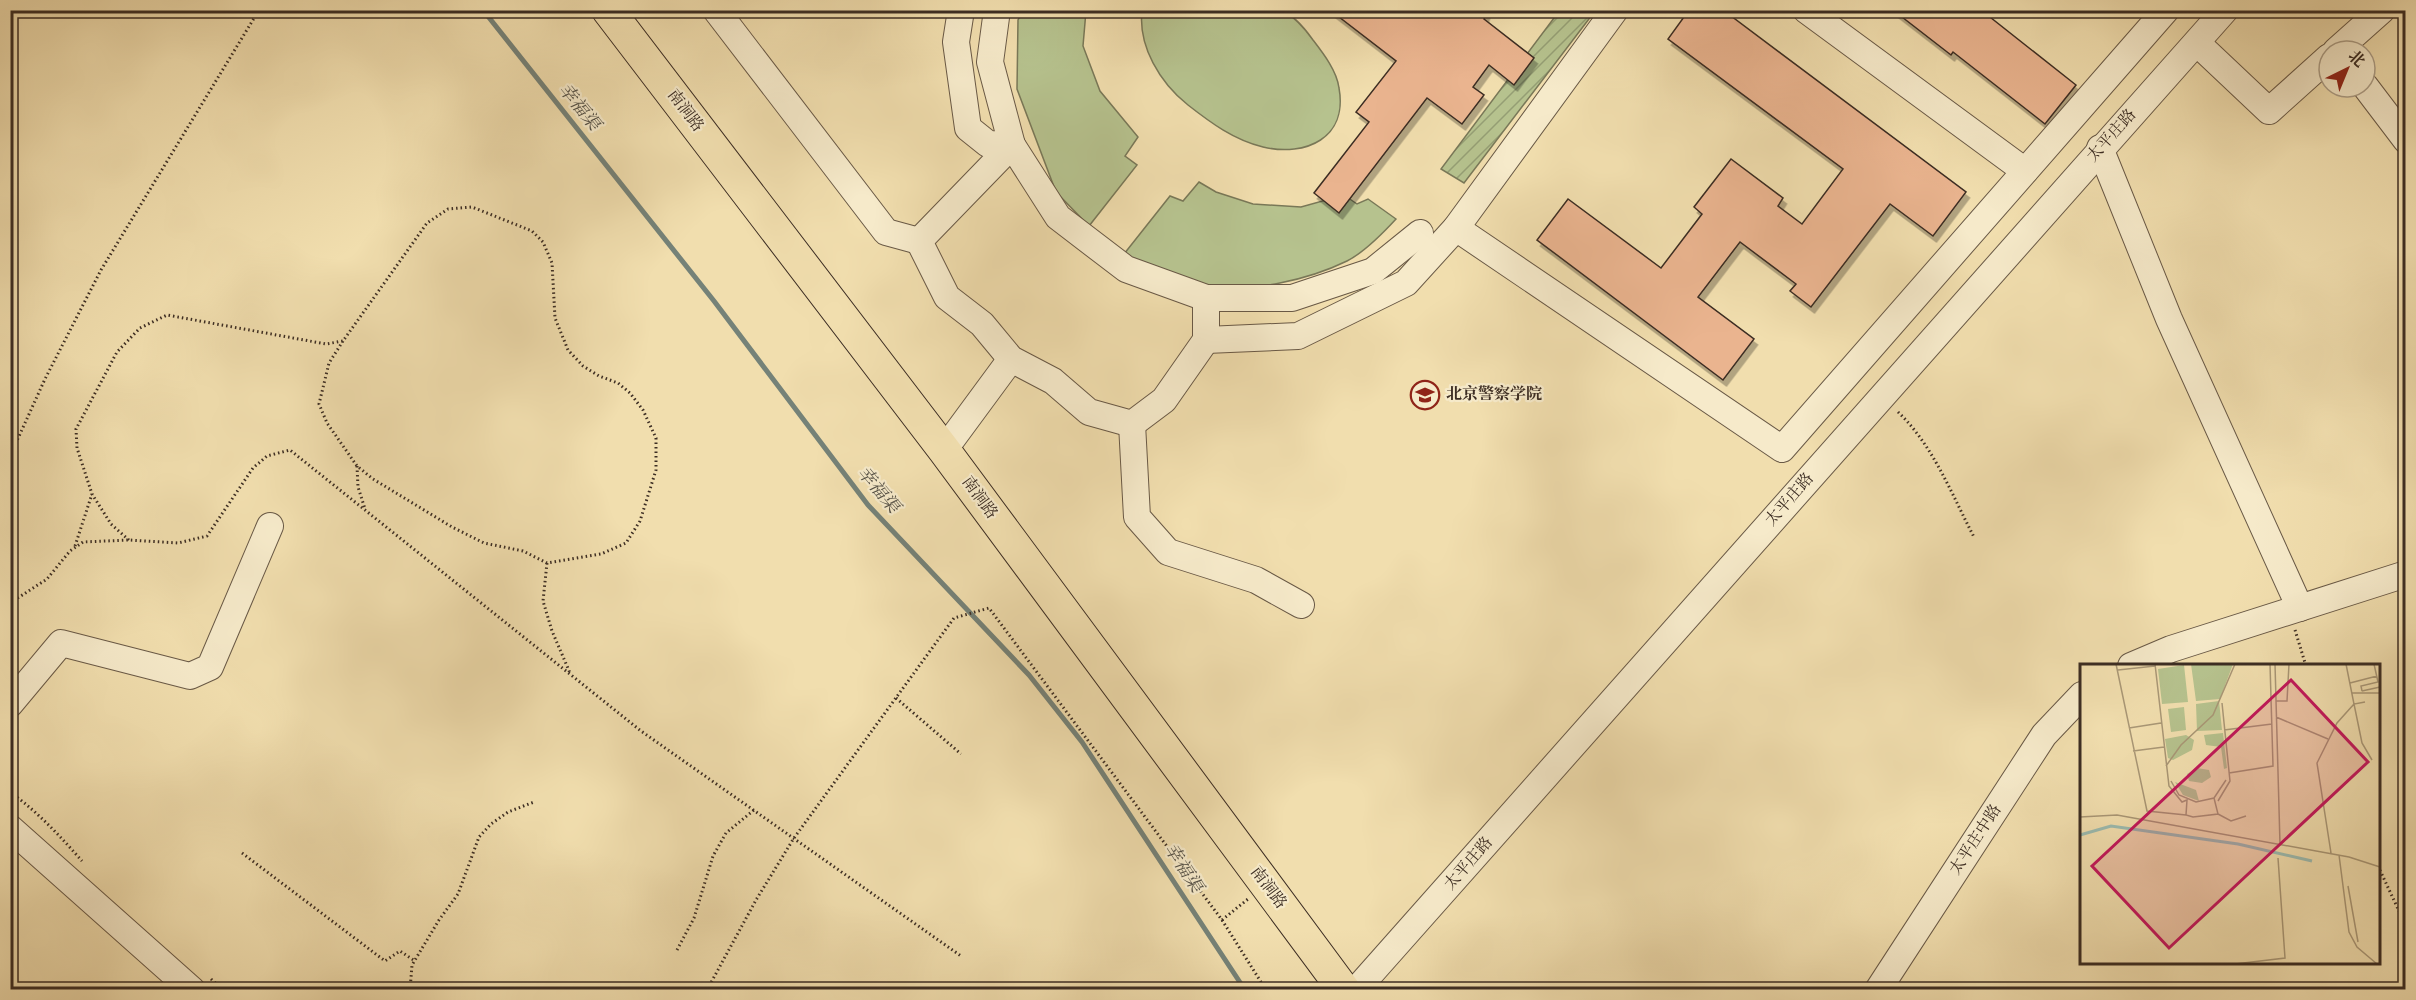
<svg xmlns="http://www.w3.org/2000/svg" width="2416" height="1000" font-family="'Old Standard TT','Noto Serif SC',serif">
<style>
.grass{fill:#b6c28e;stroke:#797858;stroke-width:1.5}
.garden{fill:url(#garden-furrows);stroke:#797858;stroke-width:1.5}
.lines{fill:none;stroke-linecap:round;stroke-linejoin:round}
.stream{stroke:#758278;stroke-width:5}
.building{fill:#eab48f;stroke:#3c2d23;stroke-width:1.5;filter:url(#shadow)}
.minor-casing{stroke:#695946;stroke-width:28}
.major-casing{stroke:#3c2d23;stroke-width:34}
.path{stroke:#3c2d23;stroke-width:3;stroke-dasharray:1.5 3;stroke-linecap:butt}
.minor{stroke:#f6eaca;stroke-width:26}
.major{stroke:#f1deae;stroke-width:32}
.labels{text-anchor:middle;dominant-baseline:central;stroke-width:4.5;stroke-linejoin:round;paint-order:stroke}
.street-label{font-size:16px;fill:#3c2d23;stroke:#f6eaca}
.poi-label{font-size:16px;font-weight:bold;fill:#3c2d23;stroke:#f6eaca;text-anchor:start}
.water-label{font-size:18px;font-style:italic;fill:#545046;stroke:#f6eaca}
.inset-river{fill:none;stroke:#9bbbb0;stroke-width:3}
.inset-road{fill:none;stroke:#a99776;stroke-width:1.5}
.view{fill:#c2185b;fill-opacity:0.15;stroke:#c2185b;stroke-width:3}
.inset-edge{fill:none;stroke:#3c2d23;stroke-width:3}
</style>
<defs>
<pattern id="garden-furrows" width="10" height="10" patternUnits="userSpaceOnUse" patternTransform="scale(1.5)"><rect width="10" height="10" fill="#b6c28e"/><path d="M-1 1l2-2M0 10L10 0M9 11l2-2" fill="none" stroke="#959e74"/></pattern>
<filter id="shadow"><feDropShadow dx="3.5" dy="6" stdDeviation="0" flood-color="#0004"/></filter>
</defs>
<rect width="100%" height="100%" fill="#f1deae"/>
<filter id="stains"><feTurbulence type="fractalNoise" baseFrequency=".00333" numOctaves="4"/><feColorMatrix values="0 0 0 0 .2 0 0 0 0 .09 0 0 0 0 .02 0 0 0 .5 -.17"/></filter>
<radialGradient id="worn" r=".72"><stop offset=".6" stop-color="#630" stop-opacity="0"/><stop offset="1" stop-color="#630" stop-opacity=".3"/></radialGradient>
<g class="grass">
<path d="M 1023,11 L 1086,11 L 1083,46 L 1100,91 L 1138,137 L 1125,156 L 1137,165 L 1089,226 L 1056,192 L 1017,89 L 1018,20 Z"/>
<path d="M 1142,11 C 1174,10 1206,10 1238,10 C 1251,10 1267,8 1279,10 C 1292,13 1306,30 1313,40 C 1323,53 1337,71 1339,88 C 1348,138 1306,157 1263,147 C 1234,140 1211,123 1188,105 C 1160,83 1138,46 1142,11 Z"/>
<path d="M 1199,182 L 1216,192 L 1253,204 L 1301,207 L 1344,195 L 1357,204 L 1368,199 L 1396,219 C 1384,232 1363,253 1347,261 C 1308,280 1253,292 1209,287 C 1179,283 1151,268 1124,254 L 1170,196 L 1183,201 Z"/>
</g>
<path class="garden" d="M 1555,11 L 1595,11 L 1464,183 L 1441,169 L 1557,14 Z"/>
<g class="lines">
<path class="stream" d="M 483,10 L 714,301 L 868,505 L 1029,675 L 1082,742 L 1245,990"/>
</g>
<g class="building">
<path d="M 1330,10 L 1487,10 L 1484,19 L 1534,58 L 1514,85 L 1489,65 L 1473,87 L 1484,95 L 1462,124 L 1427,98 L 1339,213 L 1314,193 L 1369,122 L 1356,112 L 1396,61 Z"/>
<path d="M 1689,10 L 1723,10 L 1966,192 L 1933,236 L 1890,204 L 1811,307 L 1790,291 L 1796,284 L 1740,242 L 1698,297 L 1754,339 L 1723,380 L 1537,240 L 1568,199 L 1661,268 L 1702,214 L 1694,207 L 1731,159 L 1783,198 L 1778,206 L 1802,224 L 1843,169 L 1668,39 Z"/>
<path d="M 1893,10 L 1981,10 L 2076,85 L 2045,124 L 1953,52 L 1951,55 Z"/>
</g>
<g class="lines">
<g class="minor-casing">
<g id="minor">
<path d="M 716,10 L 886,232 L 919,241"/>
<path d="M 961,10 L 956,42 L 968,128 L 988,144 L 1012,145"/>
<path d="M 997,10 L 990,62 L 1012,145 L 1058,217 L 1126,269 L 1206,298 L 1292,298 L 1373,271 L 1420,233"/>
<path d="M 1806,10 L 2025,171"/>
<path d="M 2197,43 L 2269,111 L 2329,57"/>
<path d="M 2336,51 L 2382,10"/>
<path d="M 2365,86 L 2406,140"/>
<path d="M 1012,145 L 919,241 L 947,297 L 982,324 L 1011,359 L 1053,381 L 1089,412 L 1132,424 L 1164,400 L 1206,340 L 1206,298"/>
<path d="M 2100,148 L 2169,319 L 2300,608"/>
<path d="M 1456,228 L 1782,449 L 2166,10"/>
<path d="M 1206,340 L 1298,336 L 1406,283 L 1456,228 L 1615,10"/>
<path d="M 1132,424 L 1137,517 L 1168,552 L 1256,580 L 1301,605"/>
<path d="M 944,450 L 1011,359"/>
<path d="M 2131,666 L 2171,649 L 2406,574"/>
<path d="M 10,704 L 61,643 L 190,676 L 210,667 L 270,526"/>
<path d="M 10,828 L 192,990"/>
<path d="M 1356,990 L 2225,10"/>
<path d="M 1878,990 L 2044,735 L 2082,695"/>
</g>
</g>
<g class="major-casing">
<path id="major" d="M 608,10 L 944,450 L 1344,990"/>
</g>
<g class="path">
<path d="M 1898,412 C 1933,445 1952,495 1974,537"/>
<path d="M 10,456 L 45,379 L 101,270 L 259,10"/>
<path d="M 357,466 L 358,487 L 365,509"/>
<path d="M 129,540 L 111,524 L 92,494 L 77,448 L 76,429 L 117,352 L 140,328 L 167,315 L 326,344 L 343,341 L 427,223 L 448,209 L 472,207 L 532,231 L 543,242 L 552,263 L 555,318 L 568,350 L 583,366 L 599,376 L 618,383 L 630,393 L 643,410 L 656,438 L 656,470 L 640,521 L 626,543 L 601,554 L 547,563 L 523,551 L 484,543 L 452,527 L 373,479 L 357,466 L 327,423 L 319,404 L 329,363 L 343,341"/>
<path d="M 75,546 L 92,494"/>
<path d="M 547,563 L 543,601 L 552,631 L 570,673"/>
<path d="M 10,603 L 47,579 L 70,551 L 83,542 L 129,540 L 178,543 L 207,536 L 253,468 L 267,456 L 290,450 L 641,731 L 961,956"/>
<path d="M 2295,630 L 2306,666"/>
<path d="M 896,698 L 961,754"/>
<path d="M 10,792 C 38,812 60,836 82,861"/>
<path d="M 242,853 L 385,961 L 400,951 L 415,961"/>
<path d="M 2378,866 L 2406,926"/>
<path d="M 1222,920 L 1266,990"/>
<path d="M 677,950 L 694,918 L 713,856 L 726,833 L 754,810"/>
<path d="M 211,979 L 223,990"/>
<path d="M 410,990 L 412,965 L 439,920 L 458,894 L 479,837 L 491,824 L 508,812 L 534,802"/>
<path d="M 707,990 L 756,900 L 794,838 L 954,618 L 989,608 L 1222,920 L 1248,899"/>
</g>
<use href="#minor" class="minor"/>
<use href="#major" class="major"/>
</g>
<defs>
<g id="university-ring" transform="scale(1.5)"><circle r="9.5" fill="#f6eaca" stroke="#8f2418" stroke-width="1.5"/><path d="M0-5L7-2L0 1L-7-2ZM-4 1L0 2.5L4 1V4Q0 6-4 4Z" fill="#8f2418"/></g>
</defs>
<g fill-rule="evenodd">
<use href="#university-ring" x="1425" y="395"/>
</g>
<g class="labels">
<g class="street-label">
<text transform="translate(685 111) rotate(53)">南涧路</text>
<text transform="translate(2112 136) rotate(-48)">太平庄路</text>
<text transform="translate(979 498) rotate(54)">南涧路</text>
<text transform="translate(1790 500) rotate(-49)">太平庄路</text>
<text transform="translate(1976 840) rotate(-57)">太平庄中路</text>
<text transform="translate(1469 864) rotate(-49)">太平庄路</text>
<text transform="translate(1268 888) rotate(53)">南涧路</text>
</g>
<g class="poi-label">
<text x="1446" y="395">北京警察学院</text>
</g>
<g class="water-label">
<text transform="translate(579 107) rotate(51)">幸福渠</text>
<text transform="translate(878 490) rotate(50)">幸福渠</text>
<text transform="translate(1183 868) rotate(57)">幸福渠</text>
</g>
</g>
<g transform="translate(2080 664)">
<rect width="300" height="300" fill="#f1deae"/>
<path d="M 104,43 L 106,66 L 91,68 L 88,45 ZM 117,104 L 129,106 L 131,113 L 122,119 L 109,117 L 107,110 ZM 95,118 L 116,126 L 119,137 L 103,131 Z" fill="#b6c28e"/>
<path d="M 111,0 L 153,0 L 140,35 L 116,37 ZM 104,1 L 108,38 L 82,40 L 78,5 ZM 139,37 L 142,66 L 117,67 L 116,40 ZM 143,69 L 147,104 L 144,105 L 141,83 L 126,81 L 124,71 ZM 106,71 L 114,76 L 112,86 L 93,96 L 88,94 L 85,75 Z" fill="#b6c28e"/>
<path class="inset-river" d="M 0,171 L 31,162 L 158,180 L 232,197"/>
<path class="inset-road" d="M 36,0 L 67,147 L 106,151M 75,0 L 89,122 L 102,138 L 107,136 L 106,151 L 113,153 L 138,150 L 134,134M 195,0 L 200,180M 38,6 L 75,2M 270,19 L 297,12M 282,27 L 281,22 L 298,18 L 294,0M 282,27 L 300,23M 272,29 L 300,29M 196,37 L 207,37 L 209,0M 285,38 L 274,40 L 282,79 L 292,96M 196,53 L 248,75M 49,64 L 81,59M 144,66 L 192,60M 53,87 L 84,83M 86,102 L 101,81 L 133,51 L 155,0M 149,109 L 193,102 L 190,0M 91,117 L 99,131 L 116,138 L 134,134 L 146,116M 138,137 L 150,117 L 142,39M 138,150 L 151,157 L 166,152M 0,153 L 37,151 L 269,193 L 300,203M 251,189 L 237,99 L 257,59 L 274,40 L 266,0M 259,191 L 269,268 L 277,283 L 297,300M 268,222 L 278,278M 155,300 L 205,294 L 198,194"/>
<path class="view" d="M 211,16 L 288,98 L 89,284 L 12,202 Z"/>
<rect width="300" height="300" class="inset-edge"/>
</g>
<rect width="2416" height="1000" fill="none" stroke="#f1deae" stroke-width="36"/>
<rect x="12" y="12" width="2392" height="976" fill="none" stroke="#3c2d23" stroke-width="3"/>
<rect x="18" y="18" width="2380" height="964" fill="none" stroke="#3c2d23" stroke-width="1.5"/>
<g transform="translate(2347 69) rotate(43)"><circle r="28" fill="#f6eaca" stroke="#ac9e87" stroke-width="1.5"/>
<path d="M0-4.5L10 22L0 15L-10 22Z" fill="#8f2418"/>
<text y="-9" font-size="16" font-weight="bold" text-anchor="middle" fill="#3c2d23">北</text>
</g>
<rect width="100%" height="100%" filter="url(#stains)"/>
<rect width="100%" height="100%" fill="url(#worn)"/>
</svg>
